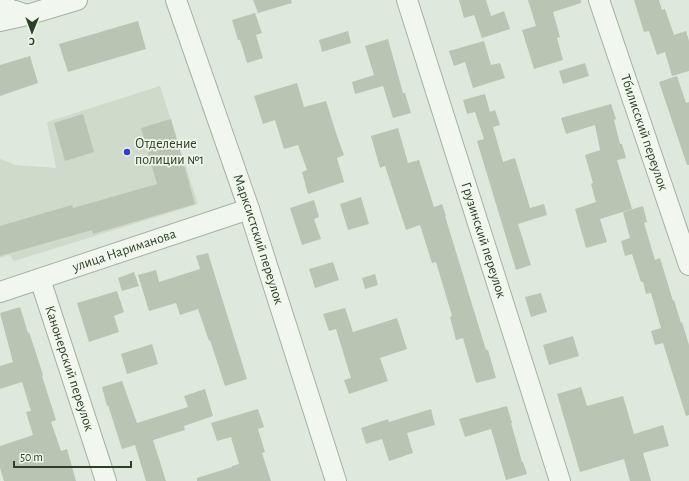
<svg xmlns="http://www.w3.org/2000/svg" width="689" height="481" font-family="'Alegreya Sans',sans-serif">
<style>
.built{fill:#cedaca}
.building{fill:#b8c5b3}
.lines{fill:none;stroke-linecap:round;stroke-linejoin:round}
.minor-casing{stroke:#a5b2a1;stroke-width:22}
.minor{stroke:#f1f6ef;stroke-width:20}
.poi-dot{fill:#323adc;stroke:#eff6eb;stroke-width:1.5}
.labels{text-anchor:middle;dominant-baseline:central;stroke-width:3.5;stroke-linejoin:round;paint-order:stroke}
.street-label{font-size:14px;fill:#2b4024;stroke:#eff6eb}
.poi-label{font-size:14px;fill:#2b4024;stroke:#eff6eb;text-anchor:start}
</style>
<rect width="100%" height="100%" fill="#dfe8dc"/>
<path class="built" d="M 160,86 L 198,204 L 14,261 L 10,255 L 0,258 L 0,159 L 16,165 L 56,168 L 47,122 Z"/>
<g class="building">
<path d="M 253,0 L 291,0 L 292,3 L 258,13 Z"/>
<path d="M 459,0 L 486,0 L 491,16 L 504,11 L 510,29 L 482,38 L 474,15 L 464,18 Z"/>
<path d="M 528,0 L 581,0 L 581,3 L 553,12 L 560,37 L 557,38 L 563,60 L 534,69 L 522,30 L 536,26 Z"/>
<path d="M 634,0 L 659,0 L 662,10 L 665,9 L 674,35 L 686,31 L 689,41 L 689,71 L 672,76 L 665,52 L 657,55 L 649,31 L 644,32 Z"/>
<path d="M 255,13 L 262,33 L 256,35 L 263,58 L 247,63 L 240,40 L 238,40 L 232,20 Z"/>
<path d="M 138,21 L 146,49 L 68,72 L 59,44 Z"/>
<path d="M 348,31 L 351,43 L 322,52 L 319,40 Z"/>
<path d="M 388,39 L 403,93 L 405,93 L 411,113 L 393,118 L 383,86 L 355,94 L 352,82 L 374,75 L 365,46 Z"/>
<path d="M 484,41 L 491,65 L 500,63 L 505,78 L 473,88 L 465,62 L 454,66 L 449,51 Z"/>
<path d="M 30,56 L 38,83 L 0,96 L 0,65 Z"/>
<path d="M 585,63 L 589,76 L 563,84 L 559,71 Z"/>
<path d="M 677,76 L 686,103 L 689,102 L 689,165 L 687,165 L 659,82 Z"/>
<path d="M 297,83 L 304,107 L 326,101 L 337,136 L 344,155 L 337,158 L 344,182 L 308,194 L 302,172 L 307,170 L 298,145 L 284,149 L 275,120 L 263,124 L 254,96 Z"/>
<path d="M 485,94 L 490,112 L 495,110 L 500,125 L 493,127 L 503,162 L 515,158 L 530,208 L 544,204 L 547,215 L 518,224 L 531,265 L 516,270 L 477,141 L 484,139 L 475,112 L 467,114 L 463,100 Z"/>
<path d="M 611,104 L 616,119 L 614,120 L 620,144 L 622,144 L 626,158 L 617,160 L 632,209 L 600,219 L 607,242 L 586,248 L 575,209 L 596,202 L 591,184 L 593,183 L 585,155 L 600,150 L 595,125 L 566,134 L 561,118 Z"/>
<path d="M 83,114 L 94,152 L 65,161 L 54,123 Z"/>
<path d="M 171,119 L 195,204 L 93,234 L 92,230 L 0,256 L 0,226 L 72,205 L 73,208 L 157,184 L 141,128 Z"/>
<path d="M 398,128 L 408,163 L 419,160 L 434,207 L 442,204 L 446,216 L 445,216 L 486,350 L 488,350 L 496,378 L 476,383 L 463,338 L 456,340 L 450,317 L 452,316 L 436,262 L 432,263 L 420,225 L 406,230 L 385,166 L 380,168 L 371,136 Z"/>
<path d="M 361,197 L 369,224 L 348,230 L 340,204 Z"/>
<path d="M 314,200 L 319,217 L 314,219 L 321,239 L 302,245 L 290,208 Z"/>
<path d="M 643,206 L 647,222 L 644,223 L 655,260 L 660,258 L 673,301 L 674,300 L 681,323 L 682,322 L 689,345 L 689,415 L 686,416 L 663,343 L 655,345 L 651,331 L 661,328 L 651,293 L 646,294 L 643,282 L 641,282 L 632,254 L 625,256 L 621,241 L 630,238 L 623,212 Z"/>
<path d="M 208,253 L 247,379 L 225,386 L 210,340 L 209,341 L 198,309 L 180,315 L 176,303 L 149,311 L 138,275 L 156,270 L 159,282 L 200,269 L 196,256 Z"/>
<path d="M 333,262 L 339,280 L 315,288 L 309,269 Z"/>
<path d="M 134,272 L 139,286 L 122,291 L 118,278 Z"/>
<path d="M 375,274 L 378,285 L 365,289 L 362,278 Z"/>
<path d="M 117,291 L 124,312 L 114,316 L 119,332 L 89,342 L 77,303 Z"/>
<path d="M 541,293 L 547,312 L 531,317 L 525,297 Z"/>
<path d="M 20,307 L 28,333 L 29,332 L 35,350 L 43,375 L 42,376 L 56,420 L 51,422 L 61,451 L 67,449 L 76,481 L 4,481 L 0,468 L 0,446 L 33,435 L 26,412 L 31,411 L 22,382 L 0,389 L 0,366 L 13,362 L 0,313 Z"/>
<path d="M 345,308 L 353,332 L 397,318 L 407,349 L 380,358 L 388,381 L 349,394 L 344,380 L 351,378 L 336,329 L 329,331 L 323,314 Z"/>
<path d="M 573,336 L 579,356 L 549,365 L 543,345 Z"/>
<path d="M 152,344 L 158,364 L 127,374 L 121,354 Z"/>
<path d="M 122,381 L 137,423 L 188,407 L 184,396 L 205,389 L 213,416 L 184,426 L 185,430 L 153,440 L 166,481 L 146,481 L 135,445 L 122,449 L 108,405 L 107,406 L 102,387 Z"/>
<path d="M 581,387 L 587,406 L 623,396 L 634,434 L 663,425 L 669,446 L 643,453 L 651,481 L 630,481 L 624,459 L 580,472 L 557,394 Z"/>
<path d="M 507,406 L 512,423 L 511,423 L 522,462 L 523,462 L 527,474 L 506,480 L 491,429 L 465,437 L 459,419 Z"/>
<path d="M 258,409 L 264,427 L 258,429 L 265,452 L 262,453 L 271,481 L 197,481 L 197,478 L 232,467 L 232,466 L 239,464 L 231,437 L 217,441 L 211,423 Z"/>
<path d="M 431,409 L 435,425 L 407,433 L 413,453 L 389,461 L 382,439 L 366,444 L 361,428 L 388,419 L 389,422 Z"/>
</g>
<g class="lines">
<g class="minor-casing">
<g id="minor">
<path id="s1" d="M 176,0 L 249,209 L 336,481"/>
<path id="s2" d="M 407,0 L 560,481"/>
<path id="s3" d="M 599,0 L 689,265"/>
<path d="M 0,2 L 9,9 L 27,15"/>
<path d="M 0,21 L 27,15 L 77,0"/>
<path id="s4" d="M 40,279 L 106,481"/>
<path id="s5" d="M 0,292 L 249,209"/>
</g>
</g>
<use href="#minor" class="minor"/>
</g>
<circle class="poi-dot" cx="127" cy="152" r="4"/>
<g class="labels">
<g class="street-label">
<text stroke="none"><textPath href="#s3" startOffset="140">Тбилисский переулок</textPath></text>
<text stroke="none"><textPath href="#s1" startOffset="253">Марксистский переулок</textPath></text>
<text stroke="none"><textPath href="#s2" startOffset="252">Грузинский переулок</textPath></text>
<text stroke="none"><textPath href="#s5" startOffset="131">улица Нариманова</textPath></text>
<text stroke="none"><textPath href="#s4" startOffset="94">Канонерский переулок</textPath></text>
</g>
<g class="poi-label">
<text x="135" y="144">Отделение<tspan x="135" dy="16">полиции №1</tspan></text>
</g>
</g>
<g transform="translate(32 32) rotate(181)" stroke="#eff6eb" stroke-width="3" paint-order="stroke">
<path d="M0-3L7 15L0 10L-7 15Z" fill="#2b4024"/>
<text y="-6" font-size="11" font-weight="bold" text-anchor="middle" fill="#2b4024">С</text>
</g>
<path d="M14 461v6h117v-6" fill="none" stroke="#2b4024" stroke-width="2"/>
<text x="20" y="461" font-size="12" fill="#2b4024" stroke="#eff6eb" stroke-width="3" paint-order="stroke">50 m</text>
</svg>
